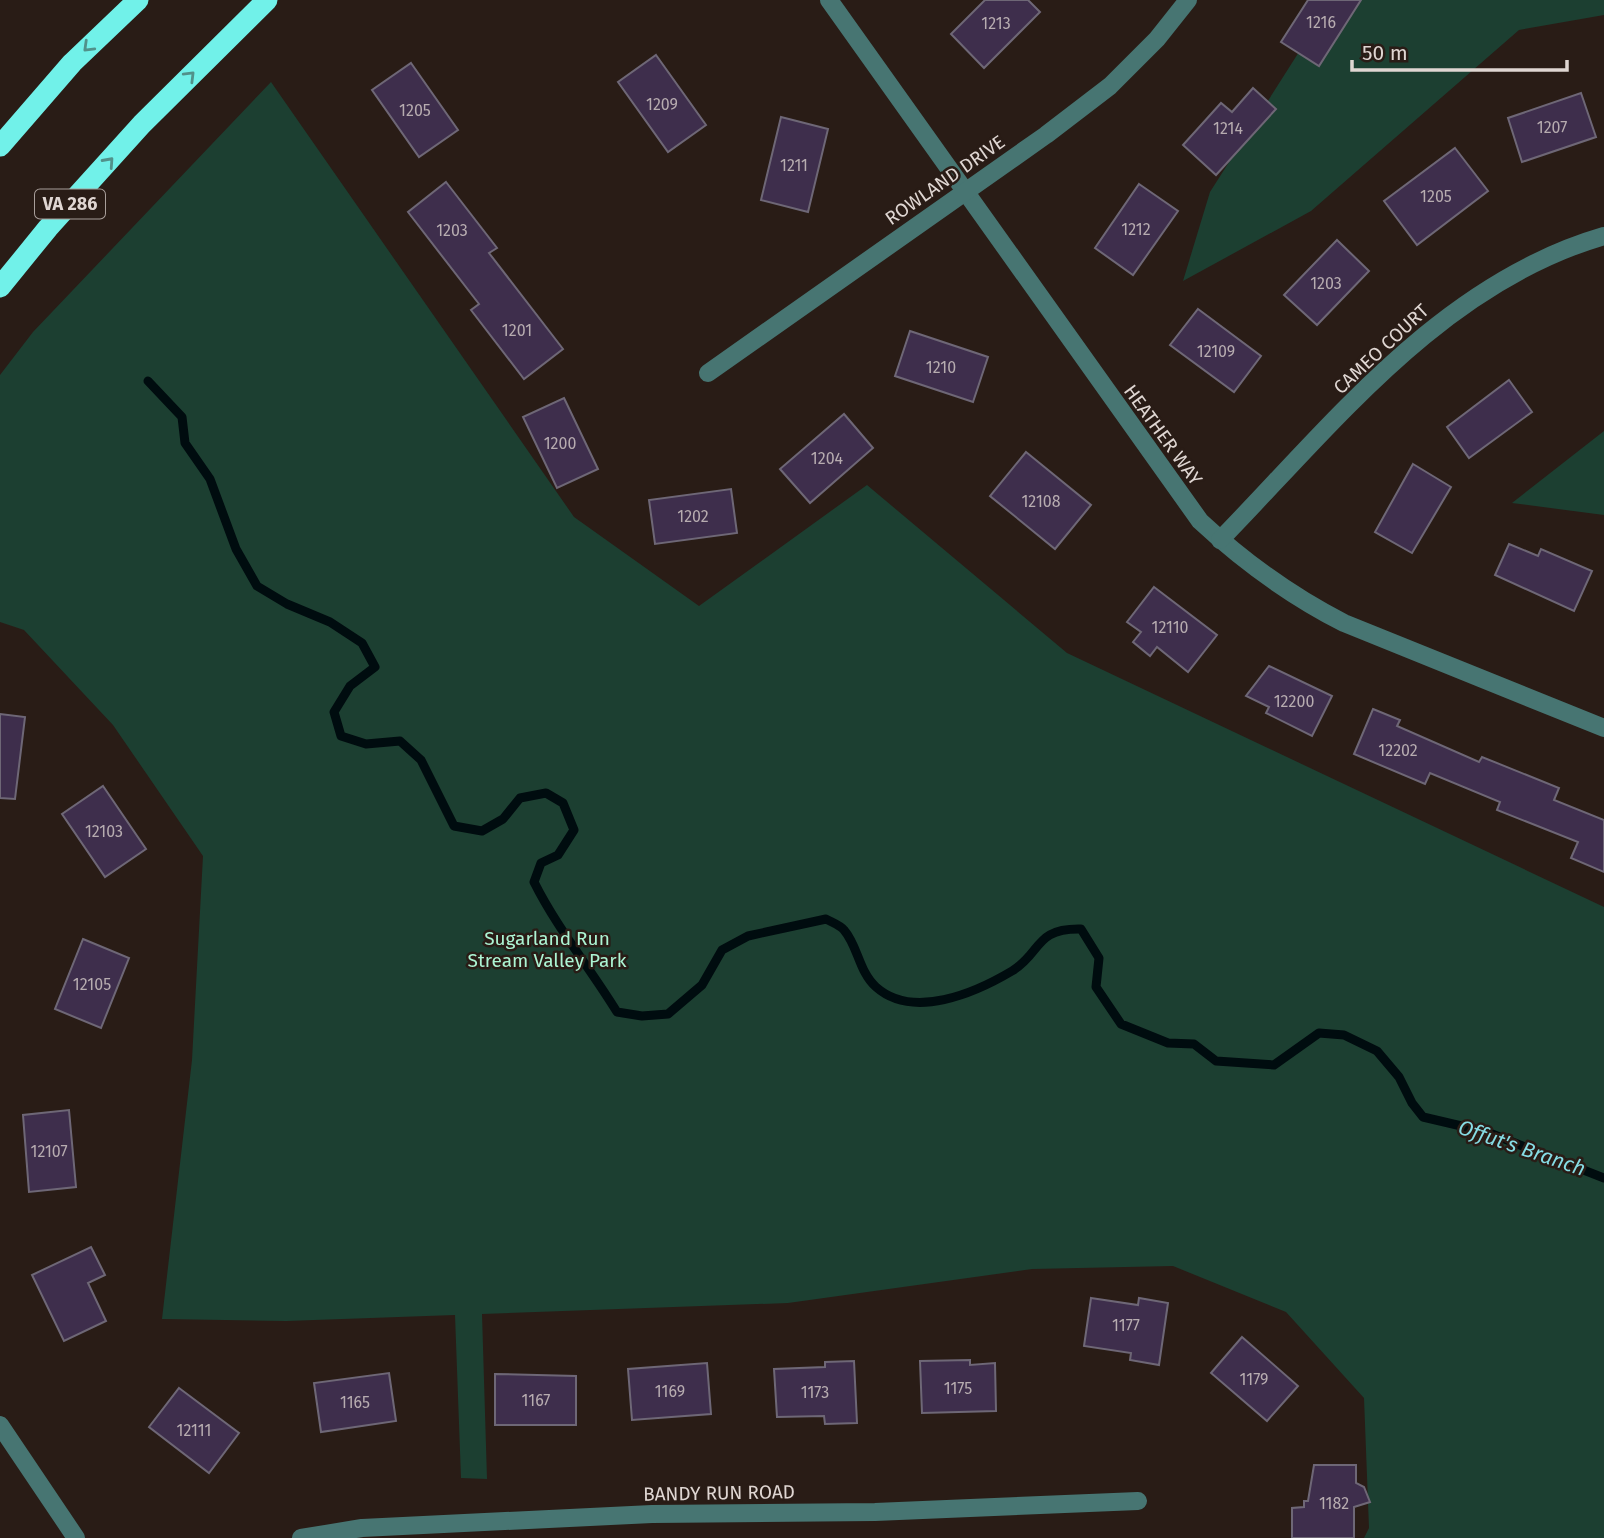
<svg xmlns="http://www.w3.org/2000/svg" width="1604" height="1538" font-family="'Fira Sans',sans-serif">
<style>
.green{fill:#1c3f31}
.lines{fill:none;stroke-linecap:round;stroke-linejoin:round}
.stream{stroke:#000c0f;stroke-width:9}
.building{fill:#3e2e4c;stroke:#6e6776;stroke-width:2}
.minor{stroke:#477572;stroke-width:18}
.highway{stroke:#71f1e9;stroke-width:21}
.oneway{stroke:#51918a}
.labels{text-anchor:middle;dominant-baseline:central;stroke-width:5;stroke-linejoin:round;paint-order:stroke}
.number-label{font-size:16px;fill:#b7acb0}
.shield{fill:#291c16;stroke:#a89e9a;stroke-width:2}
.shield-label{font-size:18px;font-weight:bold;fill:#dfd6d2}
.street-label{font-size:19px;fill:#dfd6d2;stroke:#291c16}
.park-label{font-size:19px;fill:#acf4d3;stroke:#291c16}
.water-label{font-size:21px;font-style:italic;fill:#86dce4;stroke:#291c16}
</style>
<rect width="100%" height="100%" fill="#291c16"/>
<g class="green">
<path d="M 1332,0 L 1604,0 L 1604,15 L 1519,30 L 1311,211 L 1183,281 L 1210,192 Z"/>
<path d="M 271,82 L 574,517 L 699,606 L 867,485 L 1067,653 L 1604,907 L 1604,1538 L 1364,1538 L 1369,1528 L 1364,1398 L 1286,1312 L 1173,1266 L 1032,1269 L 788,1303 L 482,1314 L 487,1479 L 461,1478 L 455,1315 L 286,1321 L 162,1319 L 192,1060 L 203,856 L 113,725 L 24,630 L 0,622 L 0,375 L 33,332 Z"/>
<path d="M 1604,431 L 1604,515 L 1512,503 Z"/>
</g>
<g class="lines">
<path class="stream" d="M 148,381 L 182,417 L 185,443 L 210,479 L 236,549 L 257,586 L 287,604 L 330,622 L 362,643 L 375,667 L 350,686 L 334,712 L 341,736 L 366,744 L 400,741 L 421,760 L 454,826 L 482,831 L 503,819 L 520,798 L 546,793 L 563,803 L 574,830 L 558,855 L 541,863 L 534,882 C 557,928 590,968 617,1012 L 642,1016 L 668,1014 L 702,985 L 722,950 L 748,936 L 826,919 C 831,922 840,925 844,930 C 858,946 859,972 876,987 C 913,1020 975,993 1012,971 C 1042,953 1034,928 1081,929 L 1099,958 L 1096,987 L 1121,1024 L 1168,1043 L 1194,1044 L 1216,1061 L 1274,1065 L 1319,1033 L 1344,1035 L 1377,1051 L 1399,1077 L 1412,1103 L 1423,1117 L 1487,1132 L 1604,1178"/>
</g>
<g class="building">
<path d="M 985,0 L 1028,0 L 1040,12 L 984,68 L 951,34 Z"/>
<path d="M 1308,0 L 1361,0 L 1319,66 L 1281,42 Z"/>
<path d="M 656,55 L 706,125 L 668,152 L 618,82 Z"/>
<path d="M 411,63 L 458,130 L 419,157 L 372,90 Z"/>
<path d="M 1253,88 L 1276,109 L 1216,175 L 1183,145 L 1221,103 L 1232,112 Z"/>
<path d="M 1581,93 L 1596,137 L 1522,162 L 1508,118 Z"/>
<path d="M 781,117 L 828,129 L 808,212 L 761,200 Z"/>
<path d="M 1455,148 L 1488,191 L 1417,245 L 1384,201 Z"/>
<path d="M 446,182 L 497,248 L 489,253 L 563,349 L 524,379 L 471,310 L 479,304 L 408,212 Z"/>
<path d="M 1139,184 L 1178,211 L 1133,275 L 1095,248 Z"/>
<path d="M 1337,240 L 1369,271 L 1317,325 L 1284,295 Z"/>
<path d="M 1198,309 L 1261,356 L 1234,392 L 1170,345 Z"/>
<path d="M 910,331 L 988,357 L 973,402 L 895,376 Z"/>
<path d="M 1509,380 L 1532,412 L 1469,458 L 1447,427 Z"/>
<path d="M 564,398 L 598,469 L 557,488 L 523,417 Z"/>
<path d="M 844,414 L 873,448 L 810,503 L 780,469 Z"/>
<path d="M 1026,452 L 1091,505 L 1055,549 L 990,496 Z"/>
<path d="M 1413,464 L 1451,487 L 1412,553 L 1375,532 Z"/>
<path d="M 731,489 L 737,533 L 655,544 L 649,500 Z"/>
<path d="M 1509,544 L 1538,556 L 1541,549 L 1592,571 L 1574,611 L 1495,575 Z"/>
<path d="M 1154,587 L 1217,635 L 1188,672 L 1157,647 L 1150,656 L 1133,642 L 1141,632 L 1127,622 Z"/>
<path d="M 1269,666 L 1332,696 L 1312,736 L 1266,713 L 1269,707 L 1246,696 Z"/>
<path d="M 1373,709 L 1400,720 L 1397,726 L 1479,762 L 1482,757 L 1559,788 L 1554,800 L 1604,820 L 1604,872 L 1571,858 L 1578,842 L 1497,810 L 1500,802 L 1430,773 L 1425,784 L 1354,754 Z"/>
<path d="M 0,714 L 25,717 L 15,799 L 0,798 Z"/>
<path d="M 103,786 L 146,849 L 105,877 L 62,814 Z"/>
<path d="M 83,939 L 129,958 L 101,1028 L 55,1009 Z"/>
<path d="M 69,1110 L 76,1187 L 29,1192 L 23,1115 Z"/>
<path d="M 91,1247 L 105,1275 L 88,1283 L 106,1321 L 64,1341 L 32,1275 Z"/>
<path d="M 1091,1298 L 1138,1305 L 1139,1298 L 1168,1303 L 1159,1365 L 1130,1360 L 1131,1353 L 1084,1346 Z"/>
<path d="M 1242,1337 L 1298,1386 L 1267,1421 L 1211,1373 Z"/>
<path d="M 970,1360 L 970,1365 L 995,1363 L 996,1411 L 922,1413 L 920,1361 Z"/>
<path d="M 854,1361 L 857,1423 L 825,1424 L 824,1416 L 777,1417 L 774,1369 L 825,1367 L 825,1362 Z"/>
<path d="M 707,1363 L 711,1414 L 632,1420 L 628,1369 Z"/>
<path d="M 389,1373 L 396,1421 L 321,1432 L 314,1383 Z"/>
<path d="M 495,1374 L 576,1376 L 576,1425 L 495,1425 Z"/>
<path d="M 179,1388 L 239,1433 L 209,1473 L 149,1427 Z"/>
<path d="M 1314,1465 L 1356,1465 L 1356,1483 L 1364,1487 L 1370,1502 L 1354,1507 L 1354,1538 L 1292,1538 L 1292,1508 L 1304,1507 L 1304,1501 L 1308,1501 Z"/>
</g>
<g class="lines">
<g class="minor">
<path d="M 829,0 L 1200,521 C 1244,562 1291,596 1344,623 L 1604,728"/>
<path d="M 708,373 L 1046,135 L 1110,86 L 1157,39 L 1188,0"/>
<path d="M 1220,540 C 1333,424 1442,283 1604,236"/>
<path d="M 0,1425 L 76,1538"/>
<path d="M 301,1538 L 362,1528 L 652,1514 L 875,1512 L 1138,1501"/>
</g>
<g class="highway">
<path d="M 0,146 L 72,63 L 138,0"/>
<path d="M 0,287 L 48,228 L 142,124 L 267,0"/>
</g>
</g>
<defs><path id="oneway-chevron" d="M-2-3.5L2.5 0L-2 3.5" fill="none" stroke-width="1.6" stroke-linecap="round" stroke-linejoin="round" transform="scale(1.75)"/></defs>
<g class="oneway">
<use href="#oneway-chevron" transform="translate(88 47) rotate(136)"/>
<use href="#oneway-chevron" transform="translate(190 76) rotate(-45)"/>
<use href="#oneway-chevron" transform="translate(109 162) rotate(-48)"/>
</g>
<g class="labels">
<g class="number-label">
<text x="1321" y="22">1216</text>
<text x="996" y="23">1213</text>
<text x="662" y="104">1209</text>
<text x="415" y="110">1205</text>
<text x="1552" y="127">1207</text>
<text x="1228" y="128">1214</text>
<text x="794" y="165">1211</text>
<text x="1436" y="196">1205</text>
<text x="1136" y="229">1212</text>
<text x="452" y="230">1203</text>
<text x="1326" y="283">1203</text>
<text x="517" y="330">1201</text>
<text x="1216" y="351">12109</text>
<text x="941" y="367">1210</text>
<text x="560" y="443">1200</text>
<text x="827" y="458">1204</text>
<text x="1041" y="501">12108</text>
<text x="693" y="516">1202</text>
<text x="1170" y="627">12110</text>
<text x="1294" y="701">12200</text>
<text x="1398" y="750">12202</text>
<text x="104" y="831">12103</text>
<text x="92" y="984">12105</text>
<text x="49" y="1151">12107</text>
<text x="1126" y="1325">1177</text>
<text x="1254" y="1379">1179</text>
<text x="958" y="1388">1175</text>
<text x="670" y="1391">1169</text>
<text x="815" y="1392">1173</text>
<text x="536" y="1400">1167</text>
<text x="355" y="1402">1165</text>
<text x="194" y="1430">12111</text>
<text x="1334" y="1503">1182</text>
</g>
<rect class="shield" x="35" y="189.5" width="70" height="29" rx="5"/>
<g class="shield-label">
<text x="70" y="204">VA 286</text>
</g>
<g class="street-label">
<text transform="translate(945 180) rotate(-35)">ROWLAND DRIVE</text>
<text transform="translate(1381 349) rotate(-43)">CAMEO COURT</text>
<text transform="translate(1163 435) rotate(54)">HEATHER WAY</text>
<text transform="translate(719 1493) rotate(-1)">BANDY RUN ROAD</text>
</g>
<g class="park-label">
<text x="547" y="938">Sugarland Run<tspan x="547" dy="22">Stream Valley Park</tspan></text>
</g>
<g class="water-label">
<text transform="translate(1522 1148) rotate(19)">Offut's Branch</text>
</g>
</g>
<path d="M1352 60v10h215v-10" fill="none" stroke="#dfd6d2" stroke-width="3.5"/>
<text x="1362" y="60" font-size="21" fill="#dfd6d2" stroke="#291c16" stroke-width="5" paint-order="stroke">50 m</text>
</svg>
